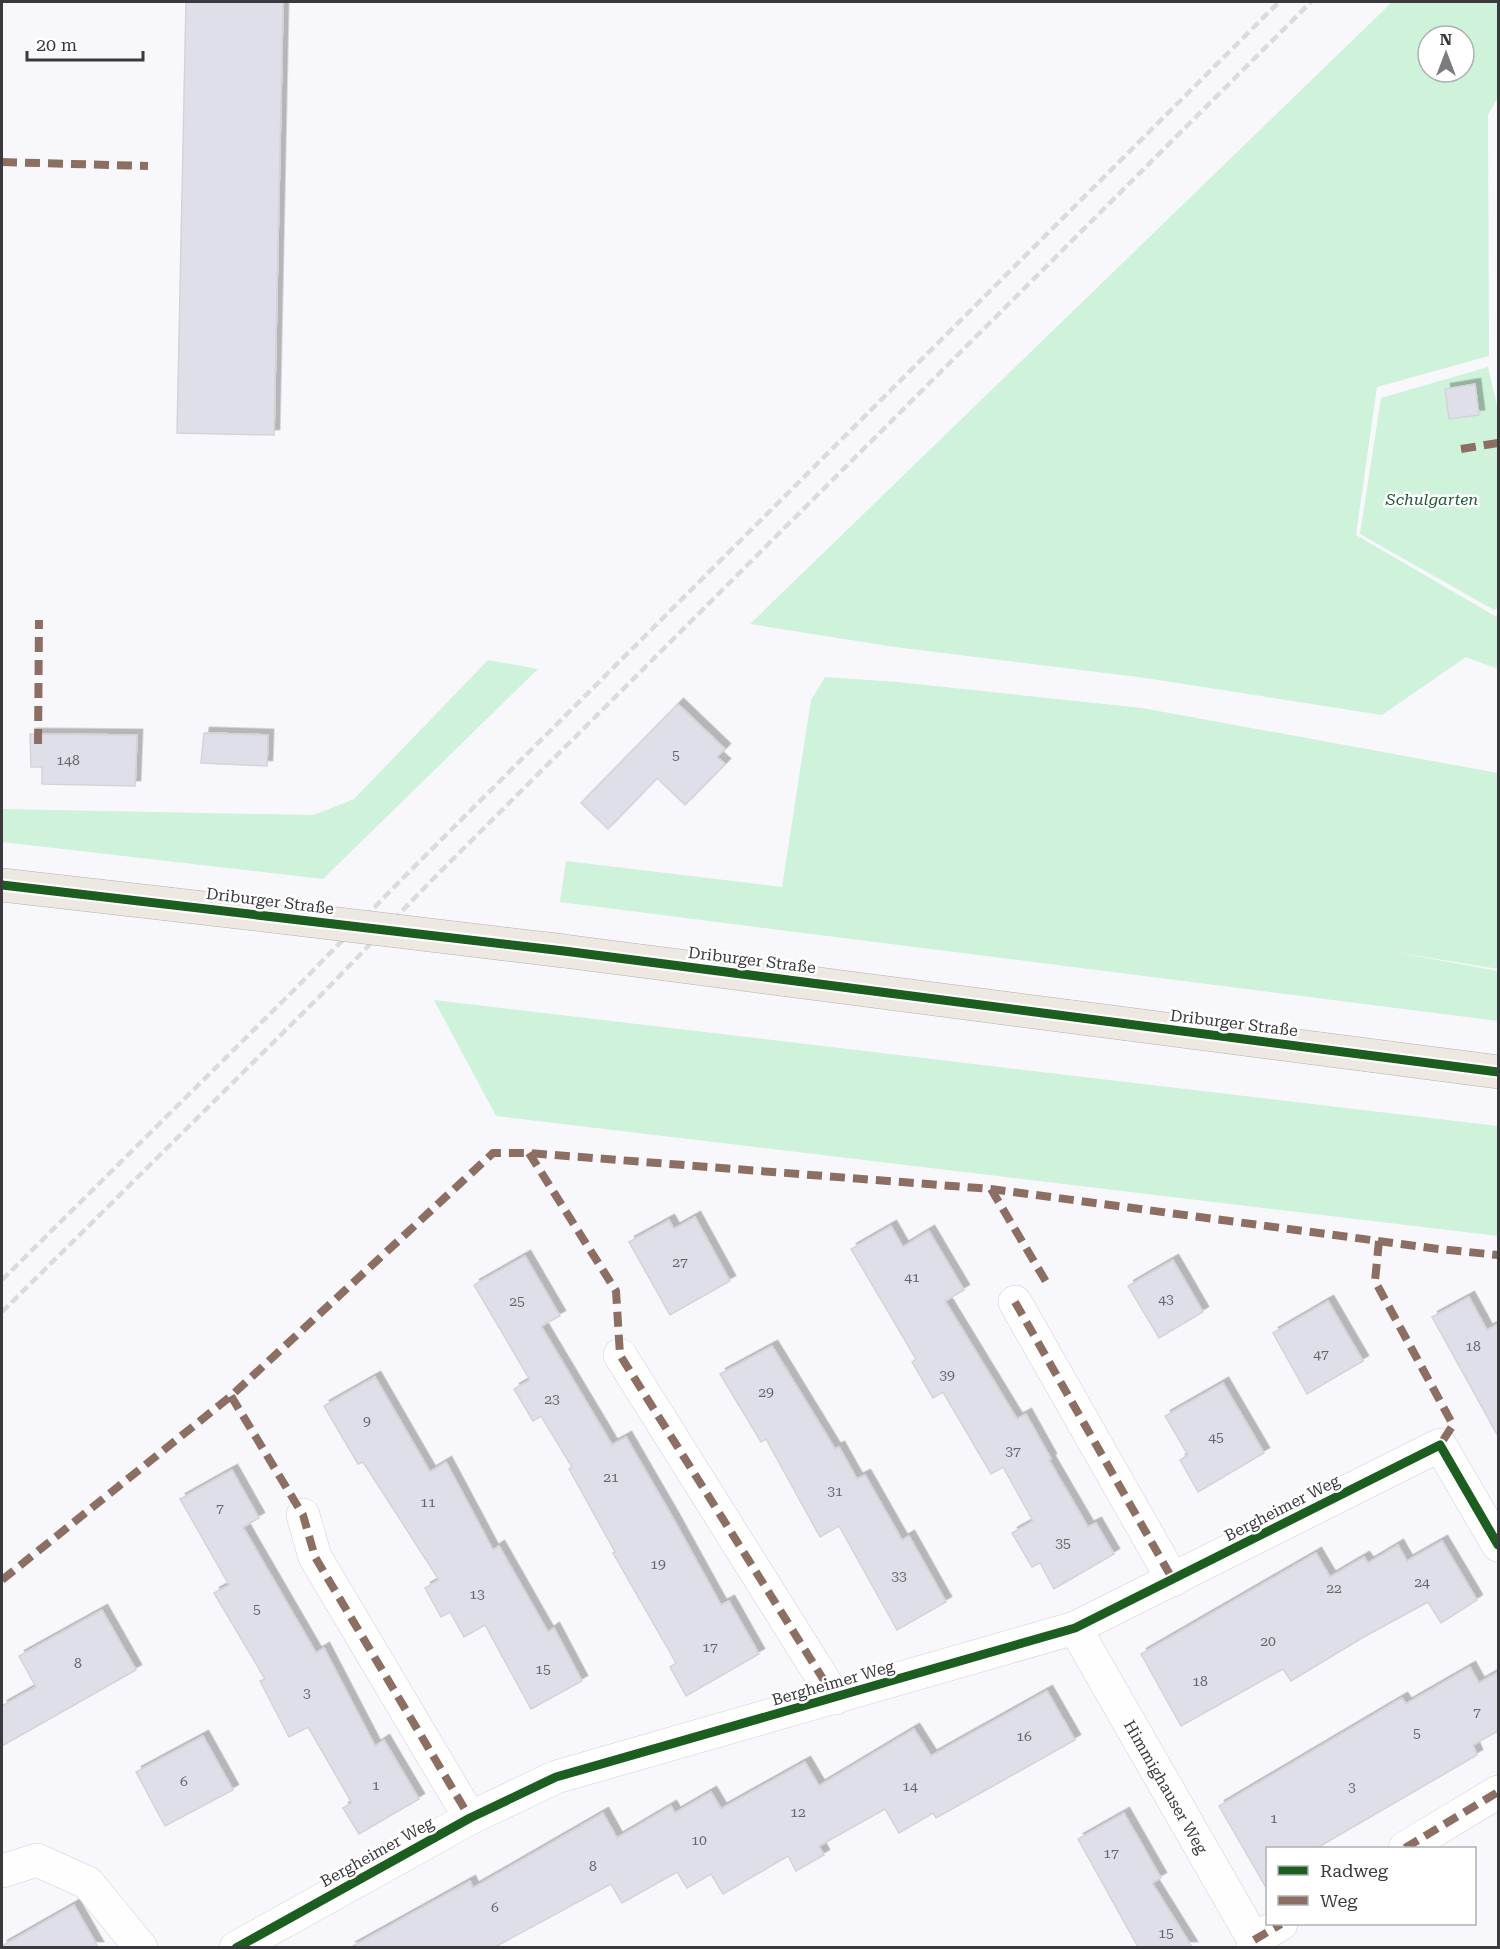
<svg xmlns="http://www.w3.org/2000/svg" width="1500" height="1949" font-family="'Roboto Serif',serif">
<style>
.green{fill:#cef2da;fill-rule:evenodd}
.building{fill:#dfdfea;stroke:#d4d4d8;stroke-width:1.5;filter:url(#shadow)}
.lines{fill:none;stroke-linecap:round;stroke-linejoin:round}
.minor-casing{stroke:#d0d0d4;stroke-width:34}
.major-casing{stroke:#baafa8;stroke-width:34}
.minor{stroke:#fefeff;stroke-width:33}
.major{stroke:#eee8e3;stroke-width:33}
.rail{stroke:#dbdbdc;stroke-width:4.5;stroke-dasharray:9 4.5;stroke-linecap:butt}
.major-bridge-casing{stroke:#baafa8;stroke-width:34;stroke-linecap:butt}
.major-bridge{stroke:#eee8e3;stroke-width:33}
.quiet{stroke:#8d6e63;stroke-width:8;stroke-dasharray:15 8;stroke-linecap:butt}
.cycleway-casing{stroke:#fff;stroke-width:13}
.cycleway{stroke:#1b5e20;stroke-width:9}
.labels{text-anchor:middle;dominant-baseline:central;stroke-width:5;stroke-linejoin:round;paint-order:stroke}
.number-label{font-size:14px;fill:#65656b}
.park-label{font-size:16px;font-style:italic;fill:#1b5933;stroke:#fff}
.street-label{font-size:16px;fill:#3a3a3e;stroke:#fff}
</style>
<defs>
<filter id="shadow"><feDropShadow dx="5.5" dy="-5.5" stdDeviation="0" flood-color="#0004"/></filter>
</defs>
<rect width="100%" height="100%" fill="#f8f8fc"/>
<g class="green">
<path d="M 1392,2 L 1498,2 L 1498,97 L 1488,115 L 1489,356 L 1377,387 L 1356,535 L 1495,616 L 1498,615 L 1498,669 L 1466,657 L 1382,715 L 1146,678 L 895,647 L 750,624 ZM 1428,36 L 1464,36 L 1464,72 L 1428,72 Z"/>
<path d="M 1488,367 L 1498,410 L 1498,609 L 1494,610 L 1360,534 L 1381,398 Z"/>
<path d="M 488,660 L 538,669 L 323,879 L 2,842 L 2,809 L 314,815 L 354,799 Z"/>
<path d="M 825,677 L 897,682 L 1142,708 L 1498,773 L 1498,969 L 1388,951 L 1498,971 L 1498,1021 L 560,902 L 566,861 L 782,887 L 811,700 Z"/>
<path d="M 434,1000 L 1498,1126 L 1498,1236 L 496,1116 Z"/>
</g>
<g class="building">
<path d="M 186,2 L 283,2 L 274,435 L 177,433 Z"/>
<path d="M 1475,384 L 1479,415 L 1449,419 L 1445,389 Z"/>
<path d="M 678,704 L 725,749 L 717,757 L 725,764 L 685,805 L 657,778 L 608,829 L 581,803 Z"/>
<path d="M 204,733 L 268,735 L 267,766 L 201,763 Z"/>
<path d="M 30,734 L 137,735 L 135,786 L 42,784 L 42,767 L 31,767 Z"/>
<path d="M 695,1217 L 730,1281 L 670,1315 L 629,1242 L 669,1220 L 674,1229 Z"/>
<path d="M 891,1226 L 903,1247 L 929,1231 L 964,1290 L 945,1301 L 1017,1419 L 1026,1414 L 1051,1459 L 1049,1460 L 1088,1527 L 1096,1523 L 1114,1554 L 1054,1589 L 1040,1563 L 1032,1567 L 1012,1533 L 1033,1521 L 1003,1467 L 991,1474 L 943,1392 L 933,1398 L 912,1362 L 916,1359 L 851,1249 Z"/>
<path d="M 525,1256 L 560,1316 L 541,1326 L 612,1445 L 626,1437 L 674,1520 L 721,1605 L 729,1601 L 759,1654 L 686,1696 L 670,1667 L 676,1663 L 613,1553 L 615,1552 L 569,1469 L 572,1467 L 541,1416 L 533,1421 L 514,1389 L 530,1380 L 474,1285 Z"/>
<path d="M 1173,1260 L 1203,1312 L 1159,1338 L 1128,1286 Z"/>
<path d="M 1469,1297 L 1487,1330 L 1498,1324 L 1498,1436 L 1432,1317 Z"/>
<path d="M 1328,1301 L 1363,1361 L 1307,1394 L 1273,1333 Z"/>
<path d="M 772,1346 L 835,1449 L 839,1447 L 857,1479 L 865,1475 L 902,1540 L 909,1536 L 946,1602 L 897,1630 L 839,1526 L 820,1537 L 766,1439 L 761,1442 L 720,1374 Z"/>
<path d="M 375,1377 L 430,1472 L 446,1462 L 493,1550 L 499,1546 L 548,1632 L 554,1628 L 582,1681 L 531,1709 L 485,1625 L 464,1637 L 450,1612 L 441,1617 L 425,1588 L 439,1580 L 363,1462 L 358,1464 L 324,1406 Z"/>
<path d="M 1223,1383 L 1264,1453 L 1198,1492 L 1180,1460 L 1188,1455 L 1165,1416 Z"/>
<path d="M 232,1470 L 259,1518 L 243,1527 L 316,1653 L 324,1648 L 375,1746 L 384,1740 L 419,1799 L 359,1834 L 343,1808 L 352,1803 L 308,1727 L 289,1737 L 260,1681 L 265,1679 L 214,1593 L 229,1585 L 180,1499 Z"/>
<path d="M 1442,1541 L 1477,1600 L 1441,1623 L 1428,1602 L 1362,1638 L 1291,1681 L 1283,1669 L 1181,1726 L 1141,1654 L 1316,1553 L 1330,1577 L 1364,1557 L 1368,1563 L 1398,1545 L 1407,1561 Z"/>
<path d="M 102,1610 L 136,1670 L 2,1746 L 2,1706 L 36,1687 L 19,1656 Z"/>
<path d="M 1470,1667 L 1479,1683 L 1498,1672 L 1498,1731 L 1473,1745 L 1477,1755 L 1317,1848 L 1268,1848 L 1268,1891 L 1219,1806 L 1402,1698 L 1406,1704 Z"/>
<path d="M 1047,1691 L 1075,1740 L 936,1818 L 933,1813 L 899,1833 L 885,1809 L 819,1846 L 824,1855 L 796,1871 L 788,1856 L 723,1894 L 711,1874 L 687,1888 L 677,1872 L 622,1903 L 611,1884 L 495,1947 L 351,1947 L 470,1881 L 473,1888 L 603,1813 L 617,1838 L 671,1806 L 675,1813 L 711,1792 L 721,1809 L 805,1762 L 819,1786 L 914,1729 L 931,1756 Z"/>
<path d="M 203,1736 L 233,1790 L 165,1826 L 136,1772 Z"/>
<path d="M 1124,1813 L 1161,1878 L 1152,1883 L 1192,1947 L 1138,1947 L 1078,1839 Z"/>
<path d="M 74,1905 L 98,1947 L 2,1947 L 2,1946 Z"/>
</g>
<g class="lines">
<g class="minor-casing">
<g id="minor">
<path d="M 1015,1302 L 1173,1580"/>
<path d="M 620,1355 L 835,1698"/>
<path d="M 303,1515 L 315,1557 L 470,1818"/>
<path id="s1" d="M 1075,1628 L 1254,1940 L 1253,1948"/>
<path d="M 1405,1848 L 1498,1792"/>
<path d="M 2,1871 L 37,1860 L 88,1883 L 141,1948"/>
<path d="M 1254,1940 L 1281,1924"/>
<path d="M 236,1948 L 470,1818 L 556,1777 L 1075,1628 L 1440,1445 L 1498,1545"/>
</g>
</g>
<g class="major-casing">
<g id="major">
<path d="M 2,885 L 247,913"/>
<path d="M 564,951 L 1498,1072"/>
</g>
</g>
<use href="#minor" class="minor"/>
<use href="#major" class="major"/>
<g class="rail">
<path d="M 2,1280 L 297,987 L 402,879 L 1279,2"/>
<path d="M 2,1312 L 323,993 L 431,881 L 1311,2"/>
</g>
<g class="major-bridge-casing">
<path id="major-bridge" d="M 247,913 L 564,951"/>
</g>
<use href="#major-bridge" class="major-bridge"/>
<g class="quiet">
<path d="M 2,162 L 148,166"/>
<path d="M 1461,449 L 1498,443"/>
<path d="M 38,744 L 39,620"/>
<path d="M 529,1153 L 616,1291 L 620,1355 L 835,1698"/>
<path d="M 991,1189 L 1048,1285"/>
<path d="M 1379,1241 L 1375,1281 L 1453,1425 L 1440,1445 L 1443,1449"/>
<path d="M 1015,1302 L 1173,1580"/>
<path d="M 231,1396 L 303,1515 L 315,1557 L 470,1818"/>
<path d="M 2,1580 L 231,1396 L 493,1153 L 529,1153 L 991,1189 L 1438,1249 L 1498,1255"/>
<path d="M 1405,1848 L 1498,1792"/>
<path d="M 1254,1940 L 1281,1924"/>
</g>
<g class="cycleway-casing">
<g id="cycleway">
<path d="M 2,885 L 564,951 L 1498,1072"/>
<path d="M 236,1948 L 470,1818 L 556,1777 L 1075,1628 L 1440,1445 L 1498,1545"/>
</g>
</g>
<use href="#cycleway" class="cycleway"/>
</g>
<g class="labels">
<g class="number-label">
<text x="676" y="755">5</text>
<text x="68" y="760">148</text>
<text x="680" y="1262">27</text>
<text x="912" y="1277">41</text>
<text x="1166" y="1299">43</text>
<text x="517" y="1301">25</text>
<text x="1473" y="1346">18</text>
<text x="1321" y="1354">47</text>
<text x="947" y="1375">39</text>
<text x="766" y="1392">29</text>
<text x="552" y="1399">23</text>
<text x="367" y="1421">9</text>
<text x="1216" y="1437">45</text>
<text x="1013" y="1451">37</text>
<text x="611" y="1477">21</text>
<text x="835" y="1491">31</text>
<text x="428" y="1502">11</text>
<text x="220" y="1508">7</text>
<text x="1063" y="1543">35</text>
<text x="658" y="1564">19</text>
<text x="899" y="1576">33</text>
<text x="1422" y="1582">24</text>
<text x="1334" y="1588">22</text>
<text x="477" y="1594">13</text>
<text x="257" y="1609">5</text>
<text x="1268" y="1641">20</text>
<text x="710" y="1647">17</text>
<text x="78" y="1663">8</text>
<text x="543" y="1669">15</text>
<text x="1200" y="1681">18</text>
<text x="307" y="1693">3</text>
<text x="1477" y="1712">7</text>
<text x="1417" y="1733">5</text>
<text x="1024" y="1736">16</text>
<text x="184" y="1781">6</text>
<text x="376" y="1785">1</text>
<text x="910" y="1786">14</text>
<text x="1352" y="1787">3</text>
<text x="798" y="1812">12</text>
<text x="1274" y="1818">1</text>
<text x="699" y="1840">10</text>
<text x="1111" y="1853">17</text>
<text x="593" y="1866">8</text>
<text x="495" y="1907">6</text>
<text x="1166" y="1933">15</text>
</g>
<g class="park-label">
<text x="1432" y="499">Schulgarten</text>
</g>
<g class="street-label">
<text transform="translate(270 901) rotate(7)">Driburger Straße</text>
<text transform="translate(752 960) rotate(7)">Driburger Straße</text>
<text transform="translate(1234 1023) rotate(7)">Driburger Straße</text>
<text transform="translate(1282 1508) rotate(-27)">Bergheimer Weg</text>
<text transform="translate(833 1683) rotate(-16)">Bergheimer Weg</text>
<text stroke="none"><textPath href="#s1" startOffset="183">Himmighauser Weg</textPath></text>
<text transform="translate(377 1852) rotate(-29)">Bergheimer Weg</text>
</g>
</g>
<rect width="1500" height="1949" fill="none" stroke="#3a3a3e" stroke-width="6"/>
<rect x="1266" y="1847" width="210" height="78" fill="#ffffff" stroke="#b0b0b2" stroke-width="1.5"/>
<rect x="1278" y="1866" width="30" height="9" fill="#1b5e20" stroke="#b0b0b2" stroke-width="1.5"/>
<text x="1320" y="1877" font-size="18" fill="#3a3a3e">Radweg</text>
<rect x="1278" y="1896" width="30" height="9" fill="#8d6e63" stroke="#b0b0b2" stroke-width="1.5"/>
<text x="1320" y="1907" font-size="18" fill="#3a3a3e">Weg</text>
<g transform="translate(1446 54)"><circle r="28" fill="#ffffff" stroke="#b0b0b2" stroke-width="1.5"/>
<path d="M0-4.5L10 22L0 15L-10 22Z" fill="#7c7c80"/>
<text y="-9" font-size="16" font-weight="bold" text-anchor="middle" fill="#3a3a3e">N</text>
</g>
<path d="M27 51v9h116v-9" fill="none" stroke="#3a3a3e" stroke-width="3"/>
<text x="36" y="51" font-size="18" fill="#3a3a3e" stroke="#ffffff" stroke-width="4.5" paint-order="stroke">20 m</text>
</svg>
